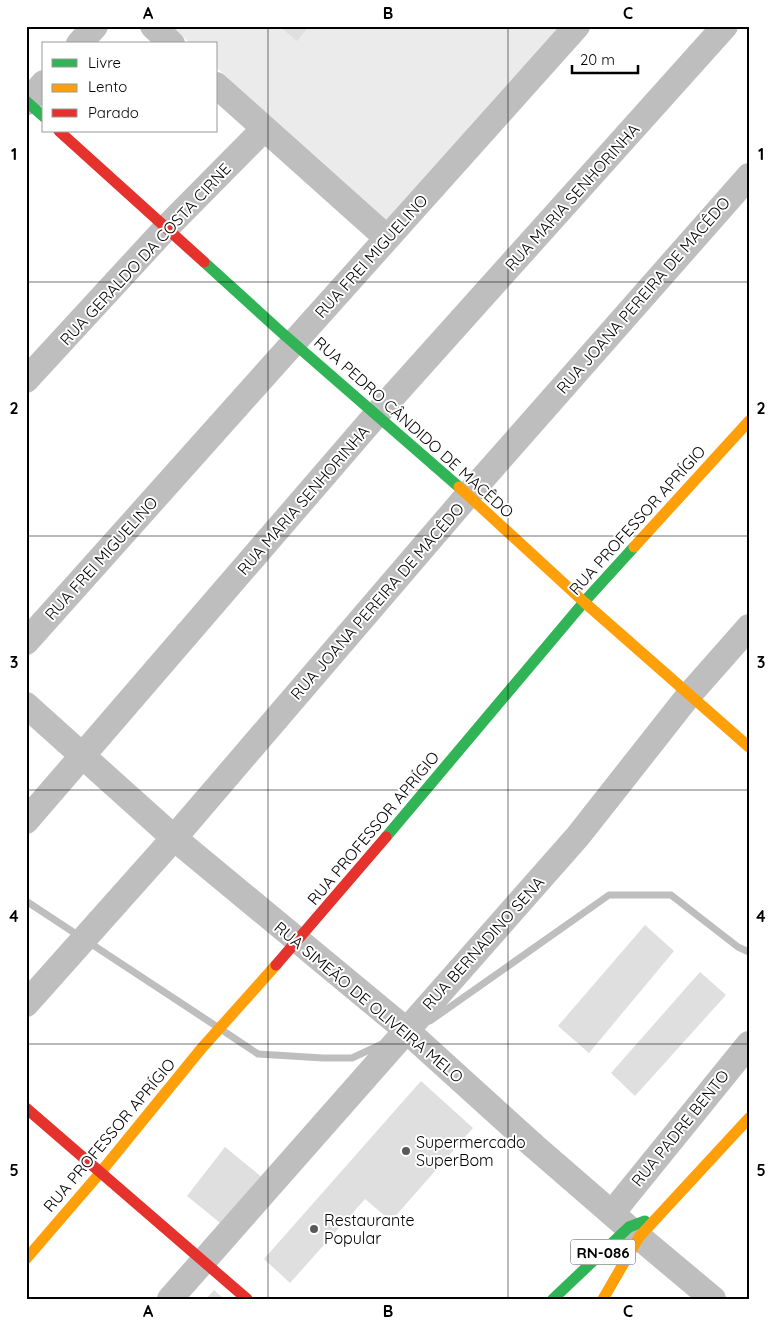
<svg xmlns="http://www.w3.org/2000/svg" width="775" height="1325" font-family="Quicksand,sans-serif">
<style>
.green{fill:#ebebeb}
.lines{fill:none;stroke-linecap:round;stroke-linejoin:round}
.stream{stroke:#bebebe;stroke-width:7}
.building{fill:#dfdfdf}
.street{stroke:#bebebe;stroke-width:26}
.fast{stroke:#30b455;stroke-width:11}
.slow{stroke:#ff9f0a;stroke-width:11}
.jam{stroke:#e5322d;stroke-width:11}
.grid{fill:none;stroke:#000;stroke-width:1;stroke-opacity:0.55}
.poi-dot{fill:#595959;stroke:#fff;stroke-width:2}
.labels{text-anchor:middle;dominant-baseline:central;stroke-width:4;stroke-linejoin:round;paint-order:stroke}
.shield{fill:#fff;stroke:#4c4c4c;stroke-width:1}
.shield-label{font-size:15px;font-weight:bold;fill:#000}
.street-label{font-size:16px;fill:#000;stroke:#fff}
.poi-label{font-size:16px;fill:#000;stroke:#fff;text-anchor:start}
.neatline{fill:none;stroke:#000;stroke-width:2}
.grid-label{font-size:16px;text-anchor:middle;font-weight:bold;fill:#000}
</style>
<rect width="100%" height="100%" fill="#fff"/>
<path class="green" d="M 172,26 L 570,26 L 391,227 L 216,67 L 216,44 L 191,44 Z"/>
<g class="lines">
<g class="stream">
<path d="M 26,901 L 216,1026"/>
<path d="M 430,1021 L 609,895 L 671,895 L 738,947 L 749,952"/>
<path d="M 225,1032 L 258,1054 L 323,1058 L 352,1058 L 382,1044"/>
</g>
</g>
<g class="building">
<path d="M 279,26 L 309,26 L 297,41 Z"/>
<path d="M 645,925 L 674,951 L 589,1053 L 558,1026 Z"/>
<path d="M 700,972 L 726,995 L 635,1096 L 611,1073 Z"/>
<path d="M 421,1081 L 473,1128 L 391,1221 L 365,1199 L 290,1283 L 264,1259 Z"/>
<path d="M 225,1147 L 263,1178 L 224,1226 L 187,1196 Z"/>
<path d="M 214,1290 L 224,1299 L 206,1299 Z"/>
</g>
<g class="lines">
<g class="street">
<path d="M 153,26 L 172,44"/>
<path d="M 79,44 L 95,26"/>
<path d="M 216,85 L 387,238"/>
<path d="M 27,102 L 44,83"/>
<path d="M 26,380 L 166,228 L 264,129"/>
<path d="M 26,642 L 577,26"/>
<path d="M 26,705 L 174,838 L 406,1030 L 534,1146 L 639,1237 L 713,1299"/>
<path d="M 26,821 L 376,415 L 725,26"/>
<path d="M 26,1004 L 174,838 L 468,495 L 749,176"/>
<path d="M 612,1213 L 749,1044"/>
<path d="M 170,1299 L 578,836 L 689,695 L 749,627"/>
</g>
<g class="fast">
<path d="M 26,101 L 44,117"/>
<path d="M 204,262 L 281,332 L 459,487"/>
<path d="M 386,837 L 584,602 L 634,547"/>
<path d="M 553,1299 L 629,1227 L 645,1221"/>
</g>
<g class="slow">
<path d="M 459,487 L 584,602 L 749,747"/>
<path d="M 634,547 L 749,421"/>
<path d="M 26,1259 L 100,1173 L 201,1049 L 276,965"/>
<path d="M 603,1299 L 639,1237 L 749,1118"/>
</g>
<g class="jam">
<path d="M 59,131 L 204,262"/>
<path d="M 276,965 L 386,837"/>
<path d="M 26,1108 L 247,1299"/>
</g>
</g>
<path class="grid" d="M 268,26 L 268,1299M 508,26 L 508,1299M 26,282 L 749,282M 26,536 L 749,536M 26,790 L 749,790M 26,1044 L 749,1044"/>
<g class="poi-dot">
<circle cx="406" cy="1151" r="5"/>
<circle cx="314" cy="1229" r="5"/>
</g>
<g class="labels">
<rect class="shield" x="570.5" y="1239.5" width="65" height="25" rx="4"/>
<g class="shield-label">
<text x="603" y="1252">RN-086</text>
</g>
<g class="street-label">
<text transform="translate(572 197) rotate(-48)">RUA MARIA SENHORINHA</text>
<text transform="translate(145 254) rotate(-47)">RUA GERALDO DA COSTA CIRNE</text>
<text transform="translate(371 256) rotate(-48)">RUA FREI MIGUELINO</text>
<text transform="translate(643 295) rotate(-49)">RUA JOANA PEREIRA DE MACÊDO</text>
<text transform="translate(414 427) rotate(42)">RUA PEDRO CÂNDIDO DE MACÊDO</text>
<text transform="translate(303 500) rotate(-49)">RUA MARIA SENHORINHA</text>
<text transform="translate(637 520) rotate(-48)">RUA PROFESSOR APRÍGIO</text>
<text transform="translate(101 558) rotate(-48)">RUA FREI MIGUELINO</text>
<text transform="translate(377 601) rotate(-49)">RUA JOANA PEREIRA DE MACÊDO</text>
<text transform="translate(373 828) rotate(-50)">RUA PROFESSOR APRÍGIO</text>
<text transform="translate(483 943) rotate(-48)">RUA BERNADINO SENA</text>
<text transform="translate(369 1002) rotate(40)">RUA SIMEÃO DE OLIVEIRA MELO</text>
<text transform="translate(680 1128) rotate(-51)">RUA PADRE BENTO</text>
<text transform="translate(109 1135) rotate(-50)">RUA PROFESSOR APRÍGIO</text>
</g>
<g class="poi-label">
<text x="416" y="1142">Supermercado<tspan x="416" dy="18">SuperBom</tspan></text>
<text x="324" y="1220">Restaurante<tspan x="324" dy="18">Popular</tspan></text>
</g>
</g>
<rect width="775" height="1325" fill="none" stroke="#ffffff" stroke-width="55"/>
<rect x="42" y="42" width="175" height="90" fill="#ffffff" stroke="#999999"/>
<rect x="52" y="59" width="25" height="8" fill="#30b455" stroke="#999999"/>
<text x="88" y="68" font-size="15" fill="#000000">Livre</text>
<rect x="52" y="84" width="25" height="8" fill="#ff9f0a" stroke="#999999"/>
<text x="88" y="92" font-size="15" fill="#000000">Lento</text>
<rect x="52" y="109" width="25" height="8" fill="#e5322d" stroke="#999999"/>
<text x="88" y="118" font-size="15" fill="#000000">Parado</text>
<path d="M572 65v8h66v-8" fill="none" stroke="#000000" stroke-width="2.5"/>
<text x="580" y="65" font-size="15" fill="#000000" stroke="#ffffff" stroke-width="4" paint-order="stroke">20 m</text>
<rect x="28" y="28" width="720" height="1270" class="neatline"/>
<g class="grid-label">
<text x="148" y="19">A</text>
<text x="388" y="19">B</text>
<text x="628" y="19">C</text>
<text x="14" y="160">1</text>
<text x="761" y="160">1</text>
<text x="14" y="414">2</text>
<text x="761" y="414">2</text>
<text x="14" y="668">3</text>
<text x="761" y="668">3</text>
<text x="14" y="922">4</text>
<text x="761" y="922">4</text>
<text x="14" y="1176">5</text>
<text x="761" y="1176">5</text>
<text x="148" y="1317">A</text>
<text x="388" y="1317">B</text>
<text x="628" y="1317">C</text>
</g>
</svg>
